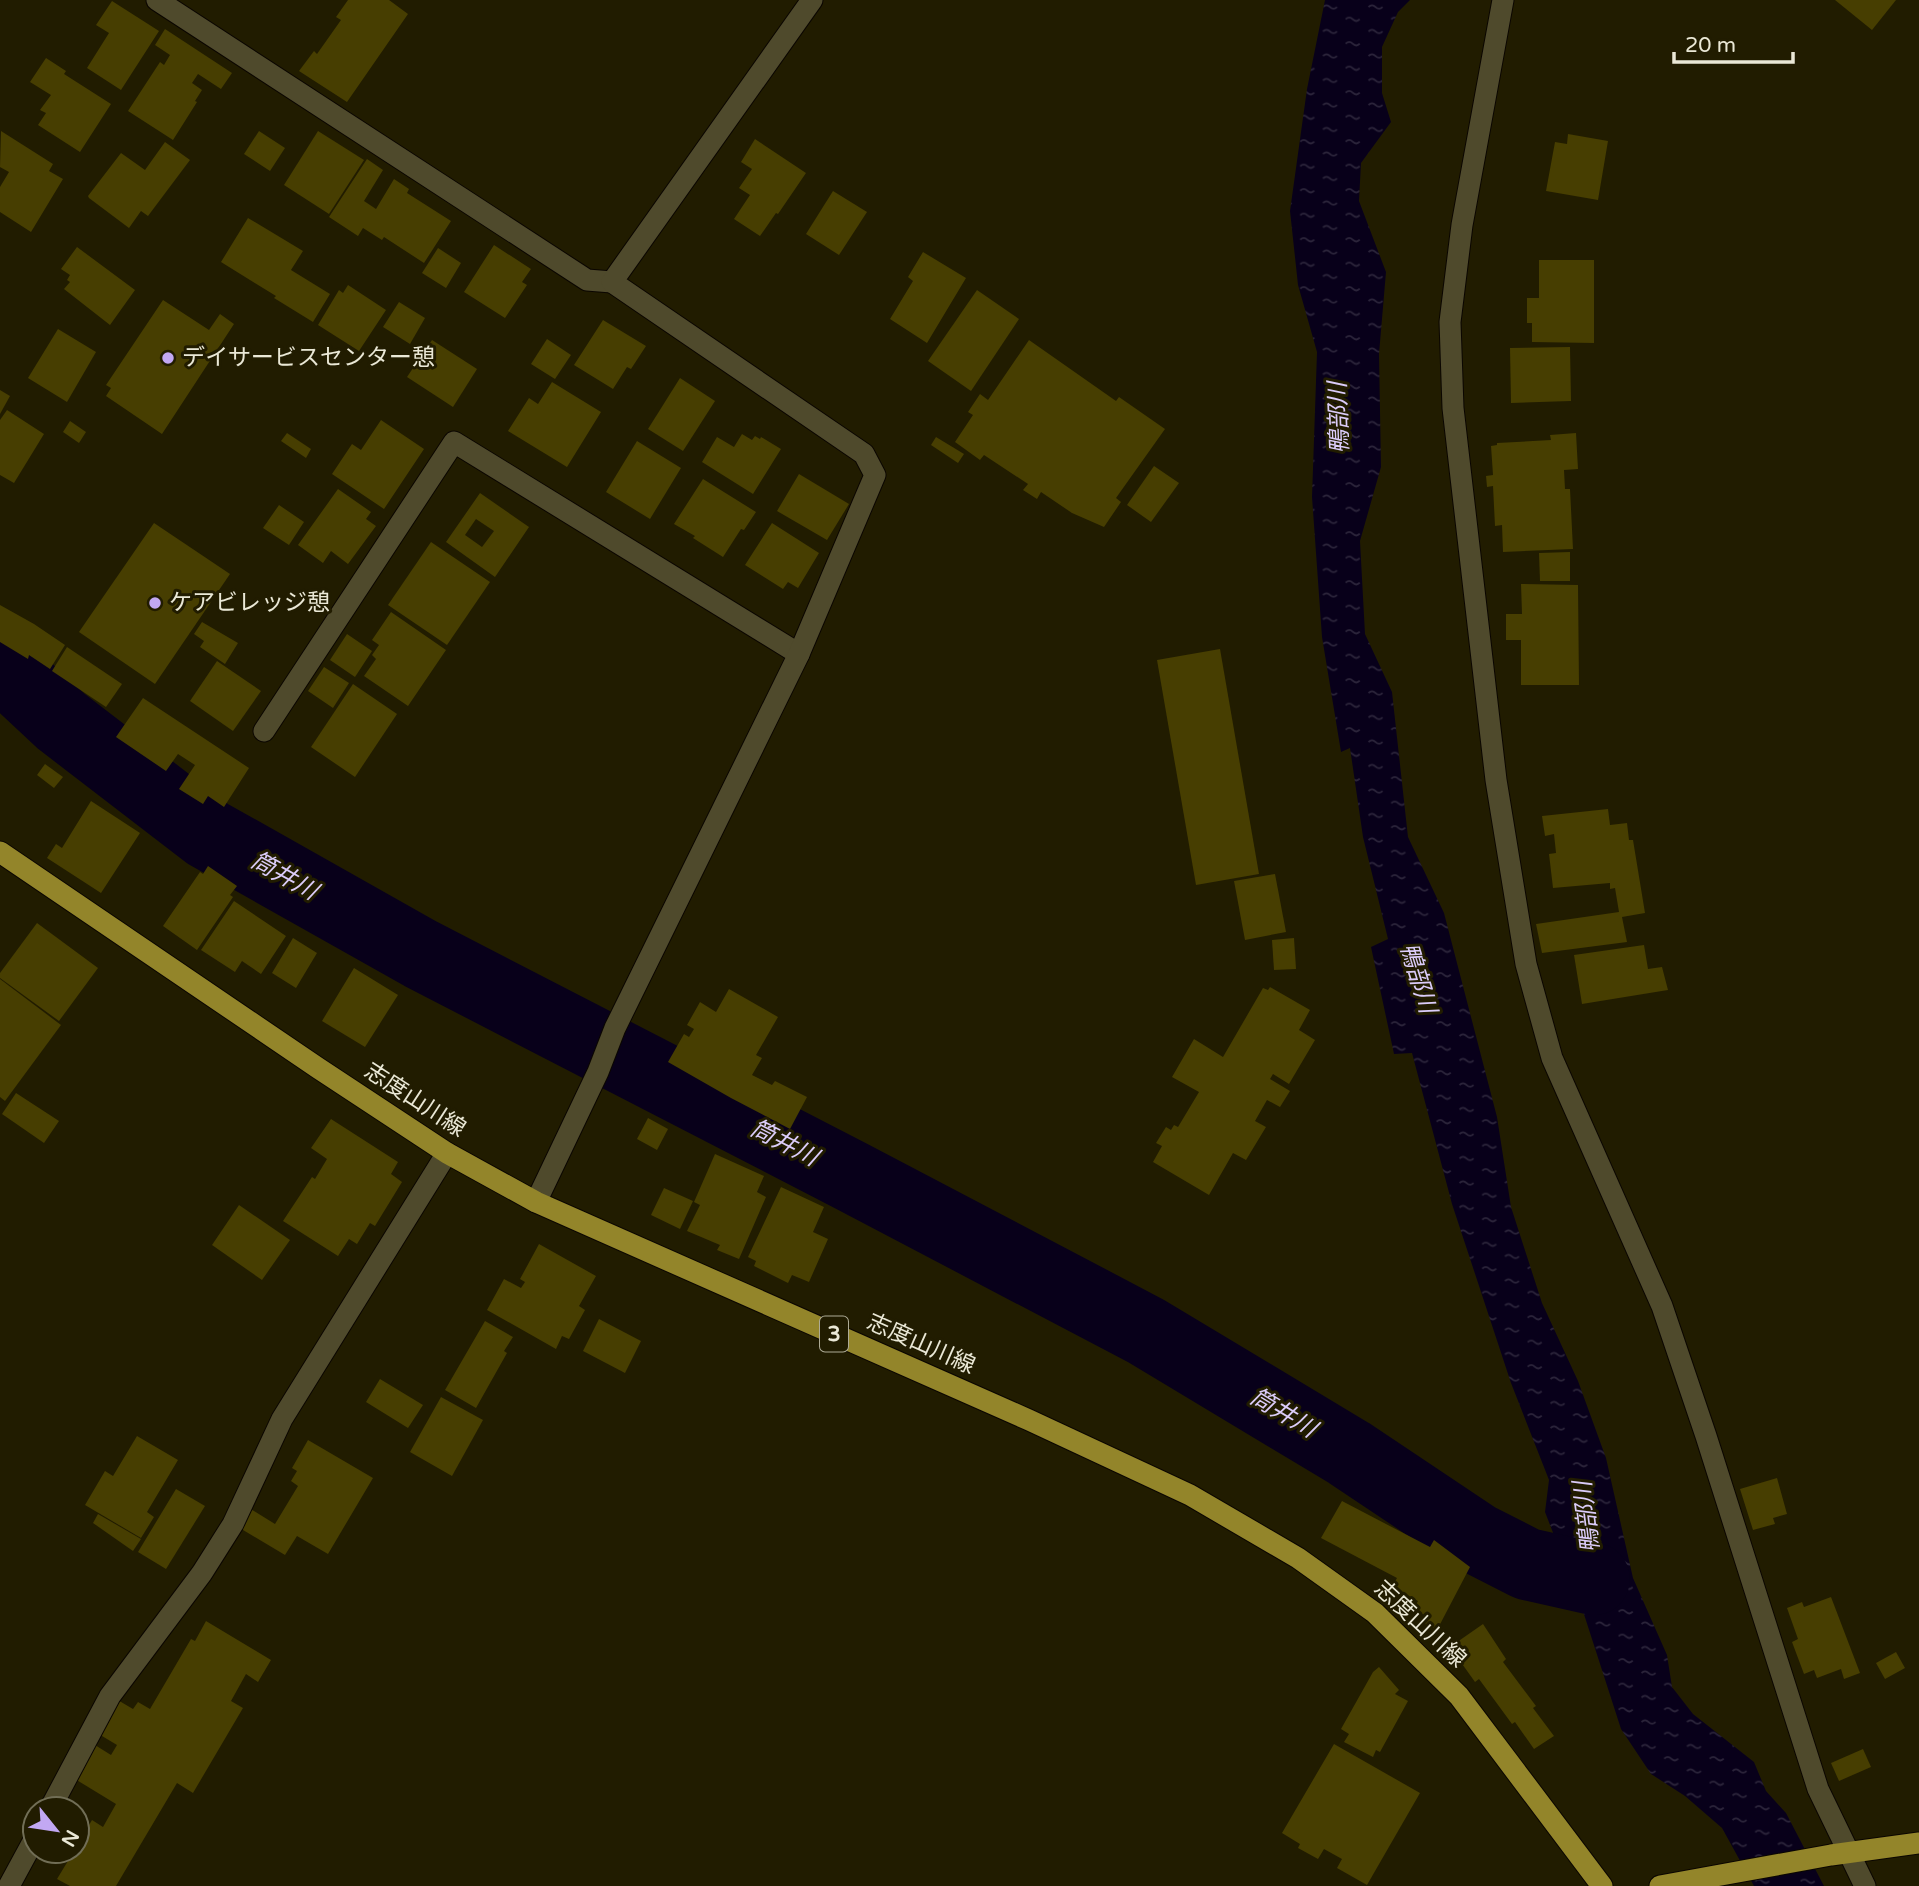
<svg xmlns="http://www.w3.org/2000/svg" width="1919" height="1886" font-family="'Varela Round','Noto Sans JP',sans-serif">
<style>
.water{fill:url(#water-ripples)}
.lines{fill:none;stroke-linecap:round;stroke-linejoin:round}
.river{stroke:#08001a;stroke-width:72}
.building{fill:#473e01;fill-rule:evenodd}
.street-casing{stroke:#0b0600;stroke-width:23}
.primary-casing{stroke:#0b0600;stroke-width:23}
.street{stroke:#4f4a2c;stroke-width:21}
.primary{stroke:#93852a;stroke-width:21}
.poi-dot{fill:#c2a8f3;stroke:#211c00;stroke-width:2.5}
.labels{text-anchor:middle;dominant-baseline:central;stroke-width:6;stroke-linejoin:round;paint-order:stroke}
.shield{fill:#211c00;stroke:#aeab96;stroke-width:2}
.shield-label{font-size:21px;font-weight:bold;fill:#eae8d6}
.poi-label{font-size:23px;fill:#eae8d6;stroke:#211c00;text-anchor:start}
.street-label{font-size:23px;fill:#eae8d6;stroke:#211c00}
.water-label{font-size:24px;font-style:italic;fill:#dbccf9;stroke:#211c00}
</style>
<defs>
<pattern id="water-ripples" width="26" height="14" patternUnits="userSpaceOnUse" patternTransform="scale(1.75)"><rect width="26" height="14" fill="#08001a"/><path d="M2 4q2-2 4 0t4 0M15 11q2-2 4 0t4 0" fill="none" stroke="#2c253b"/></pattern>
</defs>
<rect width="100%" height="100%" fill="#211c00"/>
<path class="water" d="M 1325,0 L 1410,0 L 1398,12 L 1382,47 L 1382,93 L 1391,122 L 1361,163 L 1359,201 L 1386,272 L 1379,354 L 1381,467 L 1360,541 L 1365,634 L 1392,692 L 1408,837 L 1444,913 L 1497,1117 L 1511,1207 L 1542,1303 L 1578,1381 L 1606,1458 L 1633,1578 L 1667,1655 L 1672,1687 L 1693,1714 L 1754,1762 L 1766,1791 L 1786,1813 L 1824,1886 L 1754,1886 L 1722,1828 L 1685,1796 L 1651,1774 L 1621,1729 L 1581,1605 L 1545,1512 L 1549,1480 L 1511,1383 L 1452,1204 L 1412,1053 L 1394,1054 L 1371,947 L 1388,939 L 1363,837 L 1350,748 L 1341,752 L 1322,637 L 1312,497 L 1317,352 L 1298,285 L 1290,211 L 1307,89 Z"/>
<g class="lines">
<path class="river" d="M 0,664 L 61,721 L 208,834 L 421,954 L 851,1176 L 1146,1331 L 1349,1453 L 1476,1538 L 1527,1564 L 1594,1579"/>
</g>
<g class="building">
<path d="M 348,0 L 389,0 L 408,14 L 347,102 L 299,71 L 314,51 L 317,54 L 341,20 L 336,17 Z"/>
<path d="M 1835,0 L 1896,0 L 1872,30 Z"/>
<path d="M 112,1 L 159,31 L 121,90 L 87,68 L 109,33 L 96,25 Z"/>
<path d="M 165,29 L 232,73 L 221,89 L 198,74 L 192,83 L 202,90 L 195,101 L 197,102 L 173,140 L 128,111 L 160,62 L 164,65 L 170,55 L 155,45 Z"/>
<path d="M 46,58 L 66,71 L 64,74 L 111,104 L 80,152 L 38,125 L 46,113 L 40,110 L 51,95 L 30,82 Z"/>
<path d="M 1,131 L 53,164 L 49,171 L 63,179 L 31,232 L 0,212 L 0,187 L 9,172 L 0,167 Z"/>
<path d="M 259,131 L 285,148 L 270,171 L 244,154 Z"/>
<path d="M 318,131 L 364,160 L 329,214 L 284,185 Z"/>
<path d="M 1568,134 L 1608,141 L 1598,200 L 1546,191 L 1555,142 L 1567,144 Z"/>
<path d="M 755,139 L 806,173 L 778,214 L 776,213 L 760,236 L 734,219 L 750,195 L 739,188 L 752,169 L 741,162 Z"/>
<path d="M 165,142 L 190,160 L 148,216 L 141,211 L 129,228 L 89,198 L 88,196 L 121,153 L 145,170 Z"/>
<path d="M 367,159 L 383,170 L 364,201 L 376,209 L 394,179 L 409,189 L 407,193 L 451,221 L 424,263 L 384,237 L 382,240 L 363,228 L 358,236 L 329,217 Z"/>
<path d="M 833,191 L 867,212 L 839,255 L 806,234 Z"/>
<path d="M 248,218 L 303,251 L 291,270 L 330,294 L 313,322 L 274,298 L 276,296 L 221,262 Z"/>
<path d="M 494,245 L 531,269 L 522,282 L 527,285 L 505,318 L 464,292 Z"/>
<path d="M 77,247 L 135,290 L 110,325 L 64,289 L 70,282 L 67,280 L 70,275 L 61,269 Z"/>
<path d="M 438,248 L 461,263 L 446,288 L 422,273 Z"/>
<path d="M 923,252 L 966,278 L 927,343 L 890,319 L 913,281 L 908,277 Z"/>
<path d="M 1539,260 L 1594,260 L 1594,343 L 1532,342 L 1532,323 L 1527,323 L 1527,298 L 1539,298 Z"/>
<path d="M 348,285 L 386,310 L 359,351 L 318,325 L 339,290 L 343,293 Z"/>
<path d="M 977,290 L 1019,319 L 971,391 L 928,361 Z"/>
<path d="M 163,300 L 209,330 L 220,314 L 234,324 L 162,434 L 106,396 L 111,388 L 106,385 Z"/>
<path d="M 399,302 L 425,318 L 410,344 L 383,327 Z"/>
<path d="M 603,320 L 646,346 L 631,369 L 627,367 L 613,389 L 574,365 Z"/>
<path d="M 58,329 L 96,352 L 67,402 L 28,378 Z"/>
<path d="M 547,339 L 571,355 L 555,379 L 531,364 Z"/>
<path d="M 432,340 L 477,369 L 453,407 L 407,377 Z"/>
<path d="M 1029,340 L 1116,401 L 1119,397 L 1165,429 L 1116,498 L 1121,502 L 1104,527 L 1072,513 L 1041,492 L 1037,499 L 1023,490 L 1028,484 L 984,455 L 980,460 L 955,442 L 973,415 L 968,412 L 980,394 L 988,400 Z"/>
<path d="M 1570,347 L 1571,401 L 1511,403 L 1510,348 Z"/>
<path d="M 680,378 L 715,401 L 683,451 L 648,429 Z"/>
<path d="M 552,382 L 601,412 L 567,467 L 508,431 L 529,398 L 538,404 Z"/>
<path d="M 0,390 L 10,396 L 0,414 Z"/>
<path d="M 7,410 L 44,434 L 14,483 L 0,475 L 0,420 Z"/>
<path d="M 381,420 L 424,449 L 384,509 L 332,474 L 352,444 L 361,450 Z"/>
<path d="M 70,421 L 86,432 L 79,443 L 63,432 Z"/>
<path d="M 287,433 L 311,449 L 306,458 L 281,441 Z"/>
<path d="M 1576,433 L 1578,469 L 1564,470 L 1565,489 L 1570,489 L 1573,549 L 1503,552 L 1502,525 L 1495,526 L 1493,486 L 1487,487 L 1486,476 L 1493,475 L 1491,446 L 1497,445 L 1497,443 L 1551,440 L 1550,435 Z"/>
<path d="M 742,434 L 752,440 L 755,436 L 760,439 L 761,437 L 781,449 L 753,494 L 702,462 L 717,437 L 734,447 Z"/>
<path d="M 936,437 L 964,454 L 958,463 L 931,445 Z"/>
<path d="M 637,441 L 681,468 L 650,519 L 606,492 Z"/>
<path d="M 1154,466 L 1179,483 L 1151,522 L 1127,505 Z"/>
<path d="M 799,474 L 849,504 L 827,540 L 777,511 Z"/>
<path d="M 703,479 L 756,512 L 744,530 L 741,529 L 723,557 L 693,538 L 695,536 L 674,524 Z"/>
<path d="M 338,489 L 371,512 L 366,519 L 376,526 L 348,564 L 331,551 L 323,563 L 298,545 Z"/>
<path d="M 480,493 L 529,527 L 495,577 L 446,542 ZM 476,519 L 494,531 L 482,547 L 465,535 Z"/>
<path d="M 279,505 L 304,522 L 289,545 L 263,528 Z"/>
<path d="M 154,523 L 230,574 L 155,684 L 79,632 Z"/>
<path d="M 772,523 L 819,553 L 798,588 L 788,582 L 783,589 L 745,565 Z"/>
<path d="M 431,542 L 490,582 L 447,645 L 388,605 Z"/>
<path d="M 1570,552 L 1570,581 L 1540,581 L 1539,553 Z"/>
<path d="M 1521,584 L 1578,585 L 1579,685 L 1521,685 L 1521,640 L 1506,640 L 1506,614 L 1522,614 Z"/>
<path d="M 0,605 L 34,624 L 65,645 L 50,669 L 29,655 L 28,659 L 0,642 Z"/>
<path d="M 391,612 L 446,650 L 408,706 L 364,676 L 376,659 L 372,655 L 379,645 L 372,640 Z"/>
<path d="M 202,622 L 238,643 L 225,664 L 200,647 L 204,641 L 194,634 Z"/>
<path d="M 347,634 L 372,651 L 355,677 L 330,660 Z"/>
<path d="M 67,647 L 122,684 L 106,707 L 52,671 Z"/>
<path d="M 1220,649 L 1259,874 L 1196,885 L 1157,660 Z"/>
<path d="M 217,661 L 261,691 L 233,731 L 190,701 Z"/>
<path d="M 324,667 L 349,683 L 333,708 L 308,691 Z"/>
<path d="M 353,684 L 397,714 L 355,777 L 311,747 Z"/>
<path d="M 143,698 L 249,768 L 224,807 L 208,796 L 203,804 L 179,789 L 195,765 L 178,754 L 166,771 L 116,737 Z"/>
<path d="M 45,764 L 63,777 L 54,788 L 37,775 Z"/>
<path d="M 91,801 L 140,833 L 101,893 L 47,858 L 56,844 L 62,848 Z"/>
<path d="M 1608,809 L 1610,825 L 1627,823 L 1629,840 L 1633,840 L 1645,913 L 1622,917 L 1627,942 L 1542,953 L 1536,924 L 1619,912 L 1615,888 L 1610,889 L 1610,883 L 1553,888 L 1549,854 L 1556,853 L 1554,834 L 1545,836 L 1542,816 Z"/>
<path d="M 208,866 L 237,886 L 230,895 L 233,897 L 197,950 L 163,926 L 200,872 L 203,874 Z"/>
<path d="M 1275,874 L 1286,932 L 1245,940 L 1234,881 Z"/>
<path d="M 234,901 L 286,936 L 261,974 L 242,961 L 235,972 L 201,950 Z"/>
<path d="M 37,923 L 98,968 L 59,1021 L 0,978 L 0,973 Z"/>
<path d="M 293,938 L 317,953 L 296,988 L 272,973 Z"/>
<path d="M 1294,938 L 1296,969 L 1274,970 L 1272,940 Z"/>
<path d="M 1644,945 L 1648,969 L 1662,967 L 1668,990 L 1582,1004 L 1574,955 Z"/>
<path d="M 354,968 L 398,995 L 365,1047 L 322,1021 Z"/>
<path d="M 0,979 L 61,1025 L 5,1101 L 0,1097 Z"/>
<path d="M 1270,987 L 1310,1010 L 1299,1030 L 1315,1040 L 1289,1084 L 1273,1074 L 1270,1079 L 1290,1091 L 1280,1107 L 1267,1100 L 1255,1121 L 1266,1127 L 1246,1160 L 1233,1153 L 1209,1195 L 1153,1162 L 1162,1146 L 1156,1143 L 1166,1127 L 1171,1130 L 1174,1125 L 1178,1127 L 1199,1092 L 1172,1077 L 1194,1039 L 1223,1057 L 1263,988 L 1268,990 Z"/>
<path d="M 729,989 L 778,1017 L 756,1055 L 762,1058 L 752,1075 L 772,1085 L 775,1081 L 807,1097 L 790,1129 L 731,1098 L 668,1062 L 684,1034 L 689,1037 L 694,1029 L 687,1025 L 700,1002 L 716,1012 Z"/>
<path d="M 16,1093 L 59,1121 L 44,1143 L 2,1114 Z"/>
<path d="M 648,1118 L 668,1129 L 657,1150 L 637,1139 Z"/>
<path d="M 331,1119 L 398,1162 L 391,1174 L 402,1182 L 375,1226 L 370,1223 L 357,1244 L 349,1239 L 338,1256 L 283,1221 L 312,1177 L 315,1179 L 327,1159 L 311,1148 Z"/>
<path d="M 715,1154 L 764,1176 L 757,1192 L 766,1197 L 739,1259 L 717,1250 L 720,1245 L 687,1231 L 700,1205 L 694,1202 Z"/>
<path d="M 781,1187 L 824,1207 L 813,1232 L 828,1239 L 809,1282 L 792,1275 L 788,1283 L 754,1266 L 756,1261 L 748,1257 Z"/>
<path d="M 664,1188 L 693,1201 L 680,1229 L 651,1215 Z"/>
<path d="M 239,1205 L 290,1240 L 262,1280 L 212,1245 Z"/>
<path d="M 539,1244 L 596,1276 L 579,1306 L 585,1310 L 569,1339 L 562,1336 L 556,1349 L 487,1310 L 504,1279 L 521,1288 L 525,1282 L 520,1279 Z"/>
<path d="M 599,1319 L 641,1341 L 625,1373 L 583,1351 Z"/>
<path d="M 485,1321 L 513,1337 L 504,1351 L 507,1353 L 476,1408 L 445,1390 Z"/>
<path d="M 380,1379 L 423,1405 L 408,1428 L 366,1402 Z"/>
<path d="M 441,1397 L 483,1420 L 452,1476 L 410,1452 Z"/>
<path d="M 137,1436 L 178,1460 L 147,1512 L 154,1517 L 141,1538 L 85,1505 L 105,1471 L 113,1476 Z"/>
<path d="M 308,1440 L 373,1478 L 328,1554 L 297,1536 L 285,1555 L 238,1527 L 249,1508 L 275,1524 L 298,1486 L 291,1481 L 297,1471 L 292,1468 Z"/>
<path d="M 1777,1478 L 1787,1514 L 1773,1518 L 1775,1524 L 1753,1530 L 1740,1489 Z"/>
<path d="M 176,1489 L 205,1506 L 166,1569 L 138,1552 Z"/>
<path d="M 1342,1501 L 1430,1547 L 1434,1540 L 1470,1567 L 1437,1630 L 1423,1623 L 1427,1616 L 1413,1610 L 1418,1601 L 1392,1587 L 1397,1578 L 1321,1538 Z"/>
<path d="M 98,1514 L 141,1539 L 133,1551 L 93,1523 Z"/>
<path d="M 1831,1597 L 1860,1673 L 1844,1679 L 1841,1669 L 1817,1678 L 1814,1670 L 1804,1674 L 1792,1642 L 1798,1639 L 1787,1608 L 1802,1602 L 1804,1607 Z"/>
<path d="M 206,1621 L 271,1660 L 258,1682 L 246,1674 L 231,1701 L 243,1708 L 193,1793 L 177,1783 L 116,1886 L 70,1886 L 57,1879 L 74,1851 L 77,1851 L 77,1845 L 92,1820 L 103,1827 L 116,1804 L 75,1779 L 95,1745 L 111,1755 L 117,1745 L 97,1733 L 116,1699 L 133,1709 L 138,1702 L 150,1709 L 191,1639 L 195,1641 Z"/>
<path d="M 1483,1624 L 1506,1659 L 1503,1662 L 1536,1706 L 1533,1708 L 1554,1736 L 1534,1749 L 1515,1722 L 1512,1724 L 1479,1679 L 1475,1682 L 1450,1647 Z"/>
<path d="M 1896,1652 L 1905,1668 L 1885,1679 L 1876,1663 Z"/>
<path d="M 1379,1667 L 1399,1690 L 1395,1694 L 1408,1701 L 1380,1752 L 1376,1750 L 1373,1757 L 1344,1742 L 1349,1734 L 1341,1729 L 1373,1672 Z"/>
<path d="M 1334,1744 L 1420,1793 L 1367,1885 L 1337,1868 L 1342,1859 L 1324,1849 L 1318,1859 L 1298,1848 L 1300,1844 L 1282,1833 Z"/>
<path d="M 1863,1749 L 1871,1767 L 1839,1781 L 1831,1763 Z"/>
</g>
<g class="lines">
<g class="street-casing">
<g id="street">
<path d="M 157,0 L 587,280 L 612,282"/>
<path d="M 1503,0 L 1462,225 L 1450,322 L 1453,408 L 1496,780 L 1526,964 L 1552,1058 L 1662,1306 L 1706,1436 L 1818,1789 L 1865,1886"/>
<path d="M 264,731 L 454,442 L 799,654"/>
<path d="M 536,1202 L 598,1072 L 615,1028 L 799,654 L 875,475 L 864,454 L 612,282 L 812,0"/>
<path d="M 50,1809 L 110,1696 L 202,1573 L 233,1524 L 282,1419 L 447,1153"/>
<path d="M 9,1886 L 35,1838"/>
</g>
</g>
<g class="primary-casing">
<g id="primary">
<path d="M 0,852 L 318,1068 L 447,1153 L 536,1202 L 1029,1420 L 1190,1495 L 1298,1558 L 1375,1613 L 1459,1696 L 1602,1886"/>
<path d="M 1660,1886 L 1831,1855 L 1919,1843"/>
</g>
</g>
<use href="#street" class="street"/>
<use href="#primary" class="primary"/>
</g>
<g class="poi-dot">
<circle cx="168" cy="358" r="7"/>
<circle cx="155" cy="603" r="7"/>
</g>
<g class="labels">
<rect class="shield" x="820" y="1316.5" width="28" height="35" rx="5"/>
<g class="shield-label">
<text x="834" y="1334">3</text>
</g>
<g class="poi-label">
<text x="182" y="358">デイサービスセンター憩</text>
<text x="169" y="603">ケアビレッジ憩</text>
</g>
<g class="street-label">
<text transform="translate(415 1100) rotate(33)">志度山川線</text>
<text transform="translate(921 1344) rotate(24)">志度山川線</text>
<text transform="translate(1420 1624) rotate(43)">志度山川線</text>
</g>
<g class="water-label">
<text transform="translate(1339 418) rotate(-92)">鴨部川</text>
<text transform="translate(284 876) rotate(29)">筒井川</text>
<text transform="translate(1418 978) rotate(73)">鴨部川</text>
<text transform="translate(784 1143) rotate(27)">筒井川</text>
<text transform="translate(1283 1413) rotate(31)">筒井川</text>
<text transform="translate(1587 1517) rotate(-97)">鴨部川</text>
</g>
</g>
<g transform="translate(56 1830) rotate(120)"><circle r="33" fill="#211c00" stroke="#716e56" stroke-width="2"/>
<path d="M0-5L12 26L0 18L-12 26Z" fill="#c2a8f3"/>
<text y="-10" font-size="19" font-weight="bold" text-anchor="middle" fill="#eae8d6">N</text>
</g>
<path d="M1674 52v10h119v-10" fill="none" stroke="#eae8d6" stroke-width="3.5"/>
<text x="1685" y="52" font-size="21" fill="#eae8d6" stroke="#211c00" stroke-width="5" paint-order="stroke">20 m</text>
</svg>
